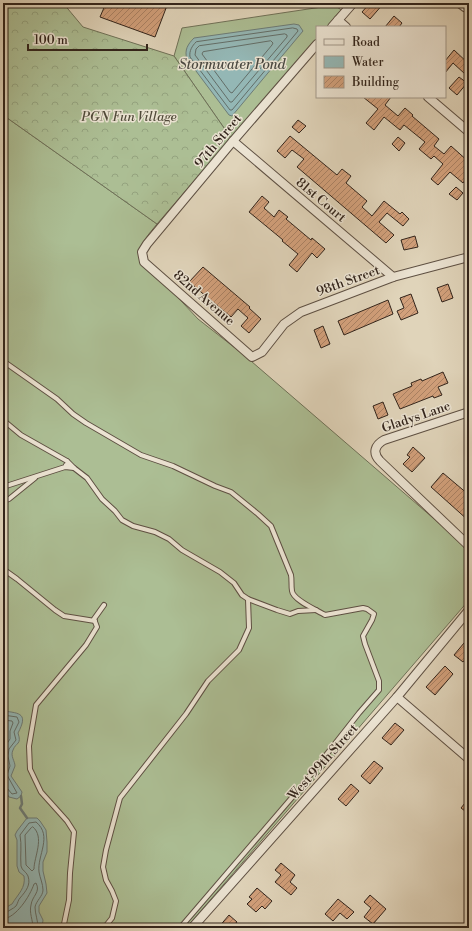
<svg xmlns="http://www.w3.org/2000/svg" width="472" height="931" font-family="'Libre Bodoni',serif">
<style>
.grass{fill:#acbe94;stroke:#6f7158}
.forest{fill:url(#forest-crowns);stroke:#6f7158}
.water{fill:#94b7b5;stroke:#6d7c77}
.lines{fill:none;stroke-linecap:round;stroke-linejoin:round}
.shore{stroke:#636e68;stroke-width:1}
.stream{stroke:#6d7c77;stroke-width:2.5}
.building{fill:url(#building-hatch);stroke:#32241b}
.lane-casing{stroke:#5e5043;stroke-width:6}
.street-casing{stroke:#5e5043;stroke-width:10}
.lane{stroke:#ebe3d2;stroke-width:4}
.street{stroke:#ebe3d2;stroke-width:8}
.labels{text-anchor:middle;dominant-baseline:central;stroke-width:3;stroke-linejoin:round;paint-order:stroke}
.park-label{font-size:13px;font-style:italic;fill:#504a39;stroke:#ebe3d2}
.street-label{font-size:13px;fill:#32241b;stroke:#ebe3d2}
.water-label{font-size:14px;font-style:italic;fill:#4a4942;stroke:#ebe3d2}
</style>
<defs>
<pattern id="forest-crowns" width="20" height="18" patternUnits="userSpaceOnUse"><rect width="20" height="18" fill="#acbe94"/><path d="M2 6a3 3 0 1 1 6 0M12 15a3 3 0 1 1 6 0" fill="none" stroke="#94a37f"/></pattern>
<pattern id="building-hatch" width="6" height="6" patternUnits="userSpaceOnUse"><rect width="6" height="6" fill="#d2a07b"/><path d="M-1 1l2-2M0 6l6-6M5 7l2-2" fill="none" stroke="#ab8264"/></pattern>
</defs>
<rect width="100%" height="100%" fill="#e0d4ba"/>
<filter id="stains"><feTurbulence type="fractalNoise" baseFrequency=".005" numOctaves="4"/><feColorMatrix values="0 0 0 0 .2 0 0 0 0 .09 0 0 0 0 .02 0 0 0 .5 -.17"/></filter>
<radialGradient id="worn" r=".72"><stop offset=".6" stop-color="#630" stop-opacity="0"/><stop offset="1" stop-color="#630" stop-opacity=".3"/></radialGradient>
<g class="grass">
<path d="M 335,5 L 341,10 L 327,27 L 317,27 L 317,38 L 231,138 L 174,56 L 182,28 Z"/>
<path d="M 3,115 L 157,224 C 149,234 140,243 139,256 L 198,319 L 244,355 L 469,549 L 469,600 L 186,928 L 3,928 Z"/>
</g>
<path class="forest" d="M 3,3 L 63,3 L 83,27 L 174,56 L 231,138 L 157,224 L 3,115 Z"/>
<g class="water">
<path d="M 294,24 L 299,25 L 303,31 L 232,116 L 229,115 L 187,59 C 184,50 188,44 194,38 Z"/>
<path d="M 3,711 C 21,713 28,714 18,733 C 22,745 16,742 13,750 C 10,756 15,761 15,766 C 14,769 12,773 11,776 L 22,792 L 21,796 L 17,799 L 9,797 L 3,788 Z"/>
<path d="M 27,818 L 37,818 L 40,821 L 46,830 L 47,842 L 47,852 L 43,862 L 43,871 L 46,884 L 47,893 L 39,906 L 39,912 L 43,920 L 42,928 L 3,928 C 3,917 1,909 12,904 C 18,894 26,888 24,876 L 19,872 L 17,866 L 17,840 L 15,835 L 17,831 Z"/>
</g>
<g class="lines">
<g class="shore">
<path d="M 293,28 L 297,29 L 298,31 L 232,110 L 230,110 L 190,57 C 189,51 192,46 196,42 Z"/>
<path d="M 285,34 L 287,35 L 287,37 L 232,102 L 230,102 L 195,55 L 196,49 L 199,46 Z"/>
<path d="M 271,41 L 273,43 L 272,45 L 232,93 L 230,92 L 202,54 L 203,52 Z"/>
<path d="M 3,715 L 17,717 L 19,722 L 14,732 L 16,740 L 9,749 L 8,756 L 10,766 L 7,775 L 17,793 L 12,794 L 7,788 L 3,787"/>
<path d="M 3,720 L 12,721 L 13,723 L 10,731 L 10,739 L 4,748 L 3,756 L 5,765 L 3,771"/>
<path d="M 33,827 C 45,837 34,857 34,869 L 32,871 L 26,865 L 25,835 L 31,828 Z"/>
<path d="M 3,914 L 6,913 C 9,910 13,909 16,906 C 18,903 18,900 20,898 C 26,891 31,885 28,876 C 26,871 22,871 21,866 C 20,855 22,845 20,835 L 29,823 L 36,822 C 53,836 37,855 39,872 C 40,878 43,884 43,890 C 43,896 36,901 35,907 C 35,914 38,920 38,928"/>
<path d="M 3,919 C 16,918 30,896 34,884 L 36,883 C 41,892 32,896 31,905 C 29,913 33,920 33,928"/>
</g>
<path class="stream" d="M 21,796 L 22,804 L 20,808 L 27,818"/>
</g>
<g class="building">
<path d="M 106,3 L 168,3 L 155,37 L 100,17 Z"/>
<path d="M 370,3 L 384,3 L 370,19 L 362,12 Z"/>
<path d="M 394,16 L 402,23 L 399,27 L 385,27 Z"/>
<path d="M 454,50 L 469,64 L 469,69 L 465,74 L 453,63 L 445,73 L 445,61 Z"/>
<path d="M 459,77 L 467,83 L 457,95 L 449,88 Z"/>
<path d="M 363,97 L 391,97 L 385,105 L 398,116 L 405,108 L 413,115 L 412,116 L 439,139 L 434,146 L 444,154 L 451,146 L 469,162 L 469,175 L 463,183 L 450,172 L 438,185 L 431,179 L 443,164 L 434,156 L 431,159 L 419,149 L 425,142 L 404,125 L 400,130 L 384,117 L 374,130 L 366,123 L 378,109 Z"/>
<path d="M 298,120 L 306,126 L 299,133 L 292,127 Z"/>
<path d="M 290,136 L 337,175 L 342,169 L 351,176 L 346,183 L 367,201 L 362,207 L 372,216 L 384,201 L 400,214 L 402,212 L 409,219 L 403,226 L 387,213 L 379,222 L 394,235 L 386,243 L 297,167 L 304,159 L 292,150 L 285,158 L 277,151 Z"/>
<path d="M 398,137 L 405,143 L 399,151 L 392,144 Z"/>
<path d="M 456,187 L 463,193 L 457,200 L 449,194 Z"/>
<path d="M 262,196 L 269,202 L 264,208 L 274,217 L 279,210 L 288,217 L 286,219 L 311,240 L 312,238 L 325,249 L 317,258 L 312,253 L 297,272 L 289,265 L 298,254 L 282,241 L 283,240 L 249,212 Z"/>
<path d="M 415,236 L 418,247 L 404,250 L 401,240 Z"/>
<path d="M 203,267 L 250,307 L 249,308 L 261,319 L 249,333 L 241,326 L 248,318 L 238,309 L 231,317 L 189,282 Z"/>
<path d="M 448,284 L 453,298 L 442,302 L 437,288 Z"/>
<path d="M 411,294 L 418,313 L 401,320 L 397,311 L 404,308 L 400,298 Z"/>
<path d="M 388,300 L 393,314 L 344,335 L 338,321 Z"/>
<path d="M 323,326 L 330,344 L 321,348 L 314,330 Z"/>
<path d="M 443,372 L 448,383 L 438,387 L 442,395 L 434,398 L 433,396 L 400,409 L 393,394 L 412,386 L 411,383 L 421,379 L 422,381 Z"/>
<path d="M 383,402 L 388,415 L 378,419 L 373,406 Z"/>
<path d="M 413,447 L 425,458 L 412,472 L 403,464 L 410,457 L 407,455 Z"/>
<path d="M 443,473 L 469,495 L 469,521 L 431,487 Z"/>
<path d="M 469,637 L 469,655 L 463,662 L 454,655 Z"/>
<path d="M 445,666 L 453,674 L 435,695 L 426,687 Z"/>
<path d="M 395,723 L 404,730 L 391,745 L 382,738 Z"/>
<path d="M 374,761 L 383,768 L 370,784 L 361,776 Z"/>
<path d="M 351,784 L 359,791 L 346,806 L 338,799 Z"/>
<path d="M 469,798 L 469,814 L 461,808 Z"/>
<path d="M 281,863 L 295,875 L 290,882 L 297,888 L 291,895 L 275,882 L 281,875 L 275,870 Z"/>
<path d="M 257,888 L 272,901 L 265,909 L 262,906 L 256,912 L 247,904 L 252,899 L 249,897 Z"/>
<path d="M 370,895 L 386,909 L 373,924 L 364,917 L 371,908 L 364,902 Z"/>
<path d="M 338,899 L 354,912 L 347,919 L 340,913 L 333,921 L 325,914 Z"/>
<path d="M 229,915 L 237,922 L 233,928 L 218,928 Z"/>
</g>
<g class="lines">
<g class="lane-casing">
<g id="lane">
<path d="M 456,3 L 464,9 L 469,3"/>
<path d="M 3,361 L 57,399 L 73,414 L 86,423 L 141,455 L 173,466 L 215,486 L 231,492 L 258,514 L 271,526 L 291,575 C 292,580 291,585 292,591 C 293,600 317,610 325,615 L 363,608 L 367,609 L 374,614 L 372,620 L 363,636 L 365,644 L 379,681 L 379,690 L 359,713 L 301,787 L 180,928"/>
<path d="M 3,420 L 21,435 L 67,461"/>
<path d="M 74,468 L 87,478 L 102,499 L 115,511 L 122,520 L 133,526 L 155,532 L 169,539 L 182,550 L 220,572 L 234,583 L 242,595 L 248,599 L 277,610 L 290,614 L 298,611 L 316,610"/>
<path d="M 3,487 L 65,467 L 66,465 L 70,466 L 67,461 L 74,468 L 65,467"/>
<path d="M 3,501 L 9,499 L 35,478"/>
<path d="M 3,569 L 17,579 L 55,610 L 64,616 L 95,621"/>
<path d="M 65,928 L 64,924 L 69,900 L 70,873 L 74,832 L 67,821 L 41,792 L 30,769 L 29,746 L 36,705 L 86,645 L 97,627 L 94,619 L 104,605"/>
<path d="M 104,928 L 112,918 L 116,901 L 112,891 L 106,880 L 103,867 L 106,850 L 120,798 L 186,714 L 208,681 L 239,650 L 249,628 L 248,599"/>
</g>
</g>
<g class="street-casing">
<g id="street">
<path d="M 338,20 L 346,27"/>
<path d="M 332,27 L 353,3"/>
<path d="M 317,44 L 233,141 L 147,244 L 142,252 L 144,262 L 252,357 L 262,352 L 284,324 L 301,312 L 393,277 L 469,257"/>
<path d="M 428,97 L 469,132"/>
<path d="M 233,141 L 393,277"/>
<path d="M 469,412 L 384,440 C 375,445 372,453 380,461 L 469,546"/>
<path d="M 397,697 L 469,759"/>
<path d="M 192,928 L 397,697 L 469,610"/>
</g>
</g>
<use href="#lane" class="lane"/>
<use href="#street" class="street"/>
</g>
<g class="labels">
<g class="park-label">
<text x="129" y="117">PGN Fun Village</text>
</g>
<g class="street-label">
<text transform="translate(218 141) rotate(-50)">97th Street</text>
<text transform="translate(321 200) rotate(40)">81st Court</text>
<text transform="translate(348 281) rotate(-20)">98th Street</text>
<text transform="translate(204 298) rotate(41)">82nd Avenue</text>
<text transform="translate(416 417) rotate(-19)">Gladys Lane</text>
<text transform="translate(323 762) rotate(-48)">West 99th Street</text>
</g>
<g class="water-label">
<text x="232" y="65">Stormwater Pond</text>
</g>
</g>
<rect width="472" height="931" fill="none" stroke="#e0d4ba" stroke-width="16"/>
<rect x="4" y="4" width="464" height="923" fill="none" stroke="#32241b" stroke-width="2"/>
<rect x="8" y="8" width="456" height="915" fill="none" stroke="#32241b"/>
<rect x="316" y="26" width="130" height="72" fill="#ebe3d2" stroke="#a19789"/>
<rect x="324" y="39" width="20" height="6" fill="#ebe3d2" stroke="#a19789"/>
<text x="352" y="46" font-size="12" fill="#32241b">Road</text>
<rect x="324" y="56" width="20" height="12" fill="#94b7b5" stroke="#a19789"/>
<text x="352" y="66" font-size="12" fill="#32241b">Water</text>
<rect x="324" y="76" width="20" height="12" fill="url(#building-hatch)" stroke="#a19789"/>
<text x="352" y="86" font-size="12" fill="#32241b">Building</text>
<path d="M28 44v6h119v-6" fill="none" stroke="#32241b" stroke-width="2"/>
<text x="34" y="44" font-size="12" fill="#32241b" stroke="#ebe3d2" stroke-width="3" paint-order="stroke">100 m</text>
<rect width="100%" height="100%" filter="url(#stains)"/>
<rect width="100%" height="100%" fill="url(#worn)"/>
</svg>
